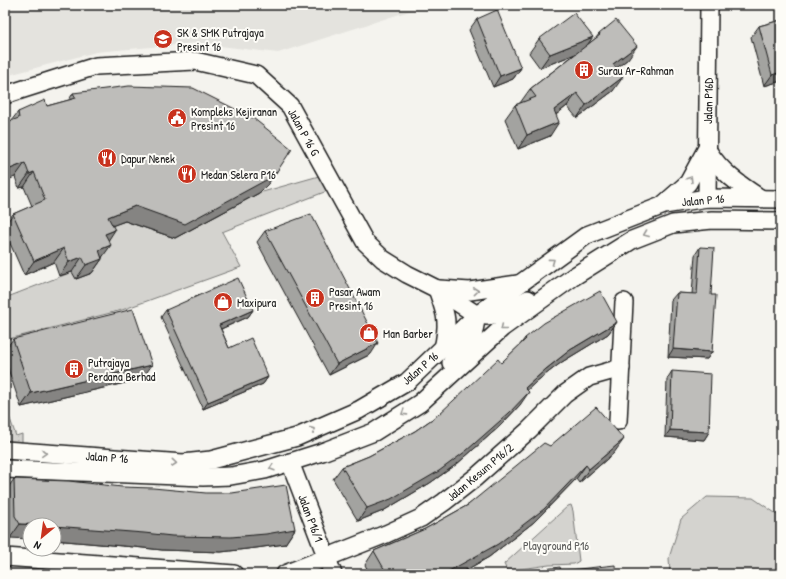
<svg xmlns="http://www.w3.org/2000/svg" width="786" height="579" font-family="'Patrick Hand',sans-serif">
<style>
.built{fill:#e4e3de}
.green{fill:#d4d3cf;stroke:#787876}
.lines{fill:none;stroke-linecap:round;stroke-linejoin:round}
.minor-casing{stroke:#1c1c1c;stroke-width:20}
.minor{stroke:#fdfcf7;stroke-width:17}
.wall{fill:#a3a3a0;stroke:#1c1c1c}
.shaded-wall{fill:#858482;stroke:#1c1c1c}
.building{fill:#bebdba;stroke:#1c1c1c}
.oneway{stroke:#989794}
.labels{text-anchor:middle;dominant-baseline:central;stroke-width:4;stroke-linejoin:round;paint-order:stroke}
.poi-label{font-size:12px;fill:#1c1c1c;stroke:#fdfcf7;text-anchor:start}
.street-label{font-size:12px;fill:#1c1c1c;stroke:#fdfcf7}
.park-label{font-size:12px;fill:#5c5c5b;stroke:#fdfcf7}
</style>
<rect width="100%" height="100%" fill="#f4f3ee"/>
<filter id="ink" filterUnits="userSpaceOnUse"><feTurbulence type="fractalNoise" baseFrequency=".025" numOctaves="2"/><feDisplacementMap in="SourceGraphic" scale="8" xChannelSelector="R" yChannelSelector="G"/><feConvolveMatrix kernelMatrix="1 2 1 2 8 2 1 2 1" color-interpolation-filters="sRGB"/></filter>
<g filter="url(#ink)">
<path class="built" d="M 5,5 L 428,5 L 278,53 L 196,43 L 96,52 L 5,76 Z"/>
<g class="green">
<path d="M 319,176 L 327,191 L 222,232 L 241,267 L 122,310 L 5,340 L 5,298 L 72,272 L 99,231 L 125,221 L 175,238 L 259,193 Z"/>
<path d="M 5,405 L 16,436 L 22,434 L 22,442 L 17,445 L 5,445 Z"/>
<path d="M 707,497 L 753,498 L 781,517 L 781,574 L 670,574 L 669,558 L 681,519 Z"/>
<path d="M 571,505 L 573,511 L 579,561 L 574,564 L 549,565 L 507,571 L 504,564 L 568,506 Z"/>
</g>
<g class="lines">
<g class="minor-casing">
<g id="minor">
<path d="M 5,95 L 96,66 L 195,61 L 256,75 L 290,106 L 365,242 L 383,259 L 407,274 L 437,289 L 477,315 L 487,316 L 499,314 L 528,299"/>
<path d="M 708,151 C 721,172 740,185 760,198"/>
<path d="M 707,198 L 709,5"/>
<path d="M 664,204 L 688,183 L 707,148"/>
<path d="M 437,289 C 446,315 449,320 443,349"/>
<path d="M 439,289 L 470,291 L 518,284"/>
<path d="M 451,363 L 473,336 L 477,315"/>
<path d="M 618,421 L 624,302"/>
<path d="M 5,450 L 183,463 L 211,460 L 297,437 L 359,410 L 407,382 L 477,315 L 587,235 L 664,205 L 707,198 L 781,199"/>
<path d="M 290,462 L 333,574"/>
<path d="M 5,469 L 203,477 L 231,476 L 265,470 L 322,452 L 374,432 L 420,403 L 502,328 L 573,277 L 632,240 L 673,224 L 712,220 L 781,221"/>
<path d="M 5,557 L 234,574"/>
<path d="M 285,574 L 386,534 L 421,518 L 444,502 L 476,477 L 529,430 L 565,394 L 589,377 L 621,368"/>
</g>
</g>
<use href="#minor" class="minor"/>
</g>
<g class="wall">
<path d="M 477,19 L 521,68 L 513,79 L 493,87 L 469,30 Z"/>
<path d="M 781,20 L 781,81 L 764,86 L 751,37 L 759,26 Z"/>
<path d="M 599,34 L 628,59 L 616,68 L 613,91 L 577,118 L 567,106 L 556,115 L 550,136 L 518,149 L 505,119 L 515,105 L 520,103 L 530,89 L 575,54 L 540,68 L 529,53 L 539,39 L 588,44 L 596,38 Z"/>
<path d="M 73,93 L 268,184 L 259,193 L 175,238 L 125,221 L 113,225 L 108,241 L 102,258 L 102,259 L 92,273 L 76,279 L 72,272 L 59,276 L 54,262 L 24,275 L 5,232 L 5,225 L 13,214 L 32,206 L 24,187 L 19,188 L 15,177 L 11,121 L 18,112 L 47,106 L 69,100 Z"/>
<path d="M 265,231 L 371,354 L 329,375 L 257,242 Z"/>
<path d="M 700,247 L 711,295 L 712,352 L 707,359 L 668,357 L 671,300 L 677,293 L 692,294 L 695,255 Z"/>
<path d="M 166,310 L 253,310 L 248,317 L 221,329 L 229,348 L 268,377 L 263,384 L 203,409 L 161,317 Z"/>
<path d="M 617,322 L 608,334 L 562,362 L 537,381 L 527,390 L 520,405 L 500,426 L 457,464 L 430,483 L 383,511 L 358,521 L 333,479 L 342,467 L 369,456 L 415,431 L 438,415 L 501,363 L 520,345 L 525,338 Z"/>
<path d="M 13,339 L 142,379 L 21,407 L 5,360 L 5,350 Z"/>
<path d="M 672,371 L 709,432 L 704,440 L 665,437 L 667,379 Z"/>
<path d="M 550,446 L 614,453 L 579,483 L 576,479 L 534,522 L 489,557 L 459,574 L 370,574 L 365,565 L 374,551 L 425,529 L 468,505 Z"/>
<path d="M 14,479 L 295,529 L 285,544 L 256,548 L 221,552 L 162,550 L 134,547 L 54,540 L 54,525 L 10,538 L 6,530 L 5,492 Z"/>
</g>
<g class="shaded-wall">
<path d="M 593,37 L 583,51 L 540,68 L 550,54 Z"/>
<path d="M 637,46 L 628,59 L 604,78 L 613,64 Z"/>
<path d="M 521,68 L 513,79 L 493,87 L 500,76 Z"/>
<path d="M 781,72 L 781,81 L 764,86 L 772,75 Z"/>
<path d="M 623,77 L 613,91 L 577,118 L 586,105 Z"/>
<path d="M 577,93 L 567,106 L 545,123 L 554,110 Z"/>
<path d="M 559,122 L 550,136 L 518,149 L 527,135 Z"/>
<path d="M 25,163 L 15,177 L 5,181 L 5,171 Z"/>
<path d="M 278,170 L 268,184 L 259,193 L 175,238 L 125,221 L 98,231 L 108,217 L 135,206 Z"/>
<path d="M 34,172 L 24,187 L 19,188 L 29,174 Z"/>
<path d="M 115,230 L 106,244 L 105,234 Z"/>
<path d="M 111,245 L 101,259 L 102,259 L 92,273 L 76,279 L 86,265 L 99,250 Z"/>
<path d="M 64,248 L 54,262 L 24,275 L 34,261 Z"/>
<path d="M 82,257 L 72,272 L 59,276 L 69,262 Z"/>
<path d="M 253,310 L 248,317 L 214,332 L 219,325 Z"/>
<path d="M 617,322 L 608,334 L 562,362 L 537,381 L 516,401 L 525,388 L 546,369 L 570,350 Z"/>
<path d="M 378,343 L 371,354 L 329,375 L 337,364 Z"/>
<path d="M 673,349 L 712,352 L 707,359 L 668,357 Z"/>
<path d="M 152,365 L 142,379 L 21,407 L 31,393 Z"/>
<path d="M 268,377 L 263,384 L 203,409 L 208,402 Z"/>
<path d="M 529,392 L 520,405 L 500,426 L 457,464 L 430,483 L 383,511 L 358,521 L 367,508 Z"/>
<path d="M 670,430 L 709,432 L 704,440 L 665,437 Z"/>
<path d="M 624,439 L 614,453 L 579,483 L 589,469 Z"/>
<path d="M 586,465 L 576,479 L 534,522 L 489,557 L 459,574 L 443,574 Z"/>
<path d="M 20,524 L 40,525 L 30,525 L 30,539 L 10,538 Z"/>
<path d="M 54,526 L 295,529 L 285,544 L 256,548 L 221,552 L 162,550 L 134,547 L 54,540 Z"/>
</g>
<g class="building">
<path d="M 497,10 L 521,68 L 500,76 L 477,19 Z"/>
<path d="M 574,13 L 593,37 L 550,54 L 539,39 Z"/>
<path d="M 616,20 L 637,46 L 613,64 L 623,77 L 586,105 L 577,93 L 554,110 L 559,122 L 527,135 L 515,105 L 536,97 L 530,89 L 600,35 L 599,34 Z"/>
<path d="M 781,20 L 781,72 L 772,75 L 759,26 Z"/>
<path d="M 129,86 L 193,88 L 253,118 L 292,149 L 278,170 L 268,179 L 185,224 L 135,206 L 108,217 L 115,230 L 105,234 L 111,245 L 99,250 L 102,259 L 86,265 L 82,257 L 69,262 L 64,248 L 34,261 L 13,214 L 45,200 L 34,172 L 29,174 L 25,163 L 5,171 L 5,123 L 19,118 L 18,112 L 45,100 L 47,106 L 76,98 L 73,93 Z"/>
<path d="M 311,214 L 378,343 L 337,364 L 265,231 Z"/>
<path d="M 700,247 L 714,248 L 711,295 L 716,295 L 712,352 L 673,349 L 677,293 L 697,294 Z"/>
<path d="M 238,278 L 253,310 L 219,325 L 229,348 L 251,338 L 268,377 L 208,402 L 166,310 Z"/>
<path d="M 600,291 L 617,322 L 570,350 L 546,369 L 525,388 L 529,392 L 509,413 L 466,451 L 439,471 L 391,499 L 367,508 L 342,467 L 369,456 L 415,431 L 438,415 L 498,359 L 501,363 L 526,339 L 525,338 L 544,323 Z"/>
<path d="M 133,309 L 152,365 L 31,393 L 13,339 Z"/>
<path d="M 672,371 L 711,374 L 709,432 L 670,430 Z"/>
<path d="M 596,407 L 624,439 L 589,469 L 586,465 L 544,509 L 498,544 L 449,571 L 443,574 L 387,574 L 374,551 L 425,529 L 468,505 L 544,443 L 550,446 Z"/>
<path d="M 14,479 L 69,481 L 122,487 L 153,488 L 206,493 L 232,493 L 286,485 L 295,529 L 266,534 L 231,537 L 172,536 L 144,533 L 54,526 L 54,525 L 20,524 L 15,516 Z"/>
<path d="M 615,565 L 616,574 L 511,574 L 560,567 L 561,571 Z"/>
</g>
<defs><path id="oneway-chevron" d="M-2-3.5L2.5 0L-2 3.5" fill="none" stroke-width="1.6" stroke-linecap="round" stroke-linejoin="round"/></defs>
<g class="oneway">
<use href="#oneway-chevron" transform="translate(690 179) rotate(-58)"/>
<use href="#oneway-chevron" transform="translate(646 234) rotate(159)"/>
<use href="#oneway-chevron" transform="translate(552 261) rotate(-36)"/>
<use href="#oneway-chevron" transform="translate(476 291) rotate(-6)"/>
<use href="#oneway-chevron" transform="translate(503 328) rotate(141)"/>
<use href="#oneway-chevron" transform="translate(404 413) rotate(148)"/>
<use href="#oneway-chevron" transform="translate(313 430) rotate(-24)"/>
<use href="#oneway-chevron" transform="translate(44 453) rotate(4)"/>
<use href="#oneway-chevron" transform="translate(174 463) rotate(5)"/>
<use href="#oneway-chevron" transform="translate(272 468) rotate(163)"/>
</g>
</g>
<defs>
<g id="school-disc" transform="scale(1)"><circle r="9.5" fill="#c8321e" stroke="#fdfcf7"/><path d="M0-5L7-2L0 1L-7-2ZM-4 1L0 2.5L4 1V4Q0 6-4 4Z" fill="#fff"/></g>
<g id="building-disc" transform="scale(1)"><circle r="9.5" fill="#c8321e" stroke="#fdfcf7"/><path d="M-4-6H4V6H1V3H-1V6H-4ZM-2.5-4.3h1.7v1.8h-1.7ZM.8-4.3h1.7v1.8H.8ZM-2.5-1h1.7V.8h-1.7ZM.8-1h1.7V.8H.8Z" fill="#fff"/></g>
<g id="civic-disc" transform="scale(1)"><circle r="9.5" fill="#c8321e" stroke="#fdfcf7"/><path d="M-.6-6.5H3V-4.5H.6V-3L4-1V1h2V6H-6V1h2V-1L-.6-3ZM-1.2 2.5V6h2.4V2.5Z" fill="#fff"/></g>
<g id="restaurant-disc" transform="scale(1)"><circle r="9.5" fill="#c8321e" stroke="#fdfcf7"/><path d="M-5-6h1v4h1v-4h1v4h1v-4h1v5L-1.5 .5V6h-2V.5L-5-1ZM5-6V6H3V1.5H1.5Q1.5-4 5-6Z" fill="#fff"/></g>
<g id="shop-disc" transform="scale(1)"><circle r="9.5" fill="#c8321e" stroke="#fdfcf7"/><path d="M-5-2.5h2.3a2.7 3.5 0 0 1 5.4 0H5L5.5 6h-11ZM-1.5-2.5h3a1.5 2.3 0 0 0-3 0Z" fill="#fff"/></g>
</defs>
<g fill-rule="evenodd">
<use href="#school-disc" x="163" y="39"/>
<use href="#building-disc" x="584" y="70"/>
<use href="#civic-disc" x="177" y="118"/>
<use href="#restaurant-disc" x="107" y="158"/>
<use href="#restaurant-disc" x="187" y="174"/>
<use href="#building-disc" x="315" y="298"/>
<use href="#shop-disc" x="223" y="302"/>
<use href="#shop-disc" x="369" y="333"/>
<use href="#building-disc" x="74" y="369"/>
</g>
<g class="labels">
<g class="poi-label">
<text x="177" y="32">SK &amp; SMK Putrajaya<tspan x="177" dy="14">Presint 16</tspan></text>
<text x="598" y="70">Surau Ar-Rahman</text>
<text x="191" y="111">Kompleks Kejiranan<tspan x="191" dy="14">Presint 16</tspan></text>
<text x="121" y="158">Dapur Nenek</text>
<text x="201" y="174">Medan Selera P16</text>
<text x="329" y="291">Pasar Awam<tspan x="329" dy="14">Presint 16</tspan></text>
<text x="237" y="302">Maxipura</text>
<text x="383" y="333">Man Barber</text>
<text x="88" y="362">Putrajaya<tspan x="88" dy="14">Perdana Berhad</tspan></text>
</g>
<g class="street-label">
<text transform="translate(708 101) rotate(-89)">Jalan P16D</text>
<text transform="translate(304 132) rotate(61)">Jalan P 16 G</text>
<text transform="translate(703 200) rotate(-5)">Jalan P 16</text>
<text transform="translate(420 368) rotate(-41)">Jalan P 16</text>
<text transform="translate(107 457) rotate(4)">Jalan P 16</text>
<text transform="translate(480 472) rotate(-40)">Jalan Kesum P16/2</text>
<text transform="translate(311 518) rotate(69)">Jalan P16/1</text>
</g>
<g class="park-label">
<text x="556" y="545">Playground P16</text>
</g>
</g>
<rect width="786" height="579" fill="none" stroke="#fdfcf7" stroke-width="20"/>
<rect x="10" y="10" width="766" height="559" fill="none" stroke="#1c1c1c" stroke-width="1.5" filter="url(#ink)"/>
<g transform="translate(42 537) rotate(209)"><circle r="19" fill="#fdfcf7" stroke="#a3a29f"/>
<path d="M0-3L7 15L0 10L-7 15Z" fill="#c8321e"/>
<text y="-6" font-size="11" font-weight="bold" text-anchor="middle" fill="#1c1c1c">N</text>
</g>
</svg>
